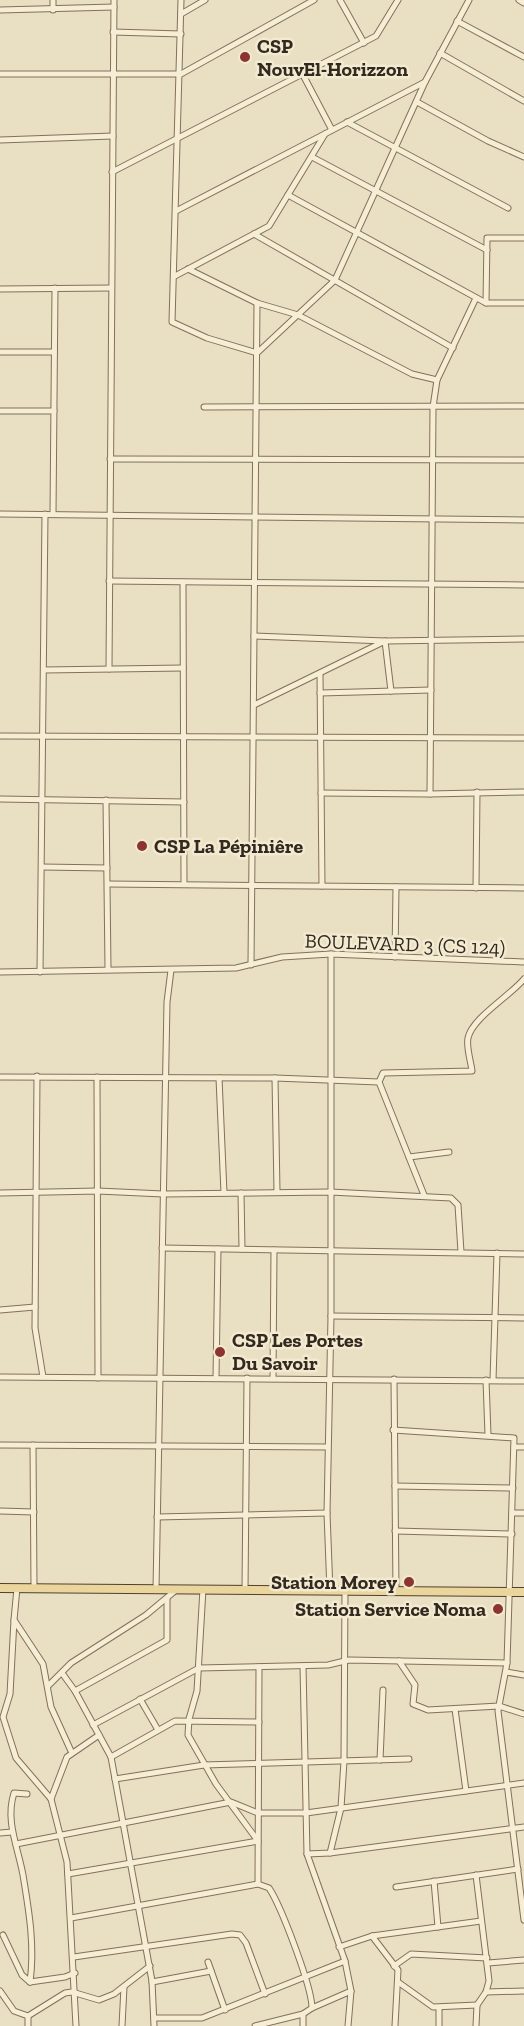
<svg xmlns="http://www.w3.org/2000/svg" width="524" height="2026" font-family="'Zilla Slab',serif">
<style>
.lines{fill:none;stroke-linecap:round;stroke-linejoin:round}
.street-casing{stroke:#82715b;stroke-width:7}
.primary-casing{stroke:#50402f;stroke-width:10}
.street{stroke:#f5edd4;stroke-width:5}
.primary{stroke:#ead59d;stroke-width:8}
.poi-dot{fill:#8b3430;stroke:#f2ead1;stroke-width:2}
.labels{text-anchor:middle;dominant-baseline:central;stroke-width:5;stroke-linejoin:round;paint-order:stroke}
.poi-label{font-size:20px;font-weight:bold;fill:#33291e;stroke:#f2ead1;text-anchor:start}
.street-label{font-size:20px;fill:#33291e;stroke:#f2ead1}
</style>
<rect width="100%" height="100%" fill="#e9dfc2"/>
<g class="lines">
<g class="street-casing">
<g id="street">
<path d="M 181,0 L 172,322 L 207,338 L 257,353 L 335,280 L 425,82 L 469,0"/>
<path d="M 340,0 L 364,43"/>
<path d="M 519,0 L 524,3"/>
<path d="M 0,10 L 114,7"/>
<path d="M 53,10 L 53,0"/>
<path d="M 181,14 L 205,0"/>
<path d="M 457,21 L 524,57"/>
<path d="M 113,32 L 181,34"/>
<path d="M 440,53 L 524,101"/>
<path d="M 302,73 L 332,130"/>
<path d="M 0,74 L 181,74 L 314,0"/>
<path d="M 417,102 L 488,141 L 524,157"/>
<path d="M 347,122 L 508,208"/>
<path d="M 0,140 L 113,136"/>
<path d="M 312,157 L 487,250"/>
<path d="M 112,172 L 376,36 L 398,0"/>
<path d="M 288,195 L 486,303 L 524,303"/>
<path d="M 176,211 L 425,82"/>
<path d="M 254,234 L 453,348"/>
<path d="M 188,269 L 257,303 L 298,315 L 412,374 L 437,380"/>
<path d="M 175,276 L 269,226 L 325,134"/>
<path d="M 0,289 L 111,288"/>
<path d="M 486,303 L 487,238 L 524,238"/>
<path d="M 0,352 L 54,352"/>
<path d="M 204,407 L 524,406"/>
<path d="M 0,411 L 54,411"/>
<path d="M 110,459 L 524,460"/>
<path d="M 0,514 L 524,520"/>
<path d="M 53,514 L 55,288"/>
<path d="M 109,581 L 524,585"/>
<path d="M 183,582 L 184,884"/>
<path d="M 254,636 L 385,641 L 524,639"/>
<path d="M 109,669 L 114,0"/>
<path d="M 44,670 L 183,668"/>
<path d="M 320,673 L 322,886"/>
<path d="M 320,693 L 431,690"/>
<path d="M 254,705 L 385,641 L 391,691"/>
<path d="M 0,736 L 524,738"/>
<path d="M 321,793 L 430,794 L 524,792"/>
<path d="M 430,794 L 433,407 L 437,380 L 476,298"/>
<path d="M 0,799 L 184,802"/>
<path d="M 106,800 L 108,969"/>
<path d="M 42,867 L 107,868"/>
<path d="M 108,884 L 524,888"/>
<path d="M 476,888 L 477,792"/>
<path d="M 395,957 L 396,887"/>
<path d="M 251,965 L 257,303"/>
<path d="M 0,972 L 236,968 L 282,957 L 331,954 L 524,962"/>
<path d="M 40,972 L 45,514"/>
<path d="M 37,1076 L 35,1328 L 43,1377"/>
<path d="M 0,1077 L 275,1078 L 379,1082"/>
<path d="M 97,1077 L 98,1378"/>
<path d="M 219,1078 L 224,1193"/>
<path d="M 275,1078 L 277,1192"/>
<path d="M 409,1157 L 449,1152"/>
<path d="M 0,1193 L 98,1191 L 163,1194 L 330,1192 L 451,1198 L 458,1205 L 461,1252"/>
<path d="M 241,1193 L 242,1249"/>
<path d="M 424,1195 L 379,1082 L 383,1073 L 472,1071 C 471,1062 466,1047 468,1038 C 472,1018 510,996 524,979"/>
<path d="M 162,1248 L 524,1254"/>
<path d="M 0,1310 L 35,1307"/>
<path d="M 331,1316 L 524,1318"/>
<path d="M 0,1377 L 524,1381"/>
<path d="M 216,1378 L 218,1249"/>
<path d="M 273,1378 L 274,1250"/>
<path d="M 394,1379 L 396,1591"/>
<path d="M 486,1380 L 488,1435"/>
<path d="M 493,1380 L 497,1253"/>
<path d="M 393,1430 L 514,1438 L 507,1663 L 498,1711 L 524,1920"/>
<path d="M 0,1445 L 327,1447"/>
<path d="M 33,1445 L 34,1588"/>
<path d="M 514,1447 L 524,1447"/>
<path d="M 395,1486 L 513,1488"/>
<path d="M 0,1511 L 34,1512"/>
<path d="M 512,1513 L 524,1513"/>
<path d="M 157,1517 L 327,1513"/>
<path d="M 395,1531 L 512,1534"/>
<path d="M 17,1588 L 14,1620 L 43,1664 L 51,1707 L 71,1751"/>
<path d="M 156,1589 L 167,1002 L 171,970"/>
<path d="M 245,1590 L 247,1378"/>
<path d="M 330,1591 L 327,1513 L 331,1316 L 331,954"/>
<path d="M 14,1620 L 10,1694 L 3,1717 L 16,1758 L 51,1799 L 67,1862 L 76,2026"/>
<path d="M 399,1661 L 415,1685 L 413,1704 L 428,1710 L 499,1706 L 524,1714"/>
<path d="M 303,1666 L 307,1854 L 345,1961 L 351,1991 L 348,2026"/>
<path d="M 506,1672 L 524,1675"/>
<path d="M 62,1673 L 75,1691 L 111,1757 L 152,1981 L 154,2026"/>
<path d="M 48,1686 L 71,1663 L 146,1615 L 176,1590"/>
<path d="M 75,1691 L 167,1640 L 167,1599"/>
<path d="M 140,1699 L 158,1730"/>
<path d="M 455,1709 L 466,1791"/>
<path d="M 93,1725 L 199,1668 L 328,1665 L 349,1660 L 507,1663"/>
<path d="M 111,1757 L 175,1721 L 259,1722"/>
<path d="M 380,1760 L 383,1690"/>
<path d="M 115,1779 L 204,1765 L 409,1759"/>
<path d="M 27,1794 L 14,1793 C 5,1821 18,1847 23,1875 C 29,1911 35,1946 30,1982"/>
<path d="M 51,1799 L 67,1757 L 99,1735"/>
<path d="M 0,1833 L 12,1832"/>
<path d="M 16,1844 L 231,1802 L 258,1813 L 306,1813 L 524,1783"/>
<path d="M 330,1853 L 341,1808 L 344,1761 L 345,1591"/>
<path d="M 307,1854 L 330,1853 L 524,1827"/>
<path d="M 68,1874 L 258,1841 L 216,1784 L 188,1735 L 189,1719 L 197,1691 L 203,1589"/>
<path d="M 476,1875 L 489,1981 L 486,1992 L 477,2005 L 476,2026"/>
<path d="M 434,1881 L 438,1927"/>
<path d="M 258,1884 L 259,1667"/>
<path d="M 396,1887 L 518,1869"/>
<path d="M 71,1918 L 258,1884 L 269,1888 C 281,1906 312,1987 312,2008 L 303,2014 L 255,2026"/>
<path d="M 3,1935 L 22,1975 L 30,1982"/>
<path d="M 372,1936 L 398,1970 L 395,2026"/>
<path d="M 339,1947 L 372,1936 L 481,1921"/>
<path d="M 74,1957 L 232,1934 L 240,1935 L 246,1943 L 265,1994"/>
<path d="M 208,1962 L 225,2010"/>
<path d="M 488,1963 L 524,1960"/>
<path d="M 394,1966 L 411,1954 L 487,1958"/>
<path d="M 30,1982 L 65,1977 L 75,1973"/>
<path d="M 152,1982 L 211,1971"/>
<path d="M 398,1982 L 433,2007 L 477,2005"/>
<path d="M 0,1991 L 14,2011 L 28,2016 L 28,2026"/>
<path d="M 486,1992 L 524,1991"/>
<path d="M 312,2008 L 351,1991"/>
<path d="M 303,2014 L 303,2026"/>
<path d="M 28,2016 L 65,1993 L 72,1992 L 99,2000 L 114,1994 L 150,1966"/>
<path d="M 154,2018 L 202,2018 L 345,1961"/>
<path d="M 122,2026 L 124,1987"/>
<path d="M 439,2026 L 439,2008"/>
</g>
</g>
<g class="primary-casing">
<path id="primary" d="M 0,1588 L 524,1592"/>
</g>
<use href="#street" class="street"/>
<use href="#primary" class="primary"/>
</g>
<g class="poi-dot">
<circle cx="245" cy="57" r="6"/>
<circle cx="142" cy="846" r="6"/>
<circle cx="220" cy="1352" r="6"/>
<circle cx="409" cy="1582" r="6"/>
<circle cx="498" cy="1609" r="6"/>
</g>
<g class="labels">
<g class="poi-label">
<text x="257" y="46">CSP<tspan x="257" dy="23">NouvEl-Horizzon</tspan></text>
<text x="154" y="846">CSP La Pépiniêre</text>
<text x="232" y="1340">CSP Les Portes<tspan x="232" dy="23">Du Savoir</tspan></text>
<text x="397" y="1582" text-anchor="end">Station Morey</text>
<text x="486" y="1609" text-anchor="end">Station Service Noma</text>
</g>
<g class="street-label">
<text transform="translate(405 944) rotate(2)">BOULEVARD 3 (CS 124)</text>
</g>
</g>
</svg>
